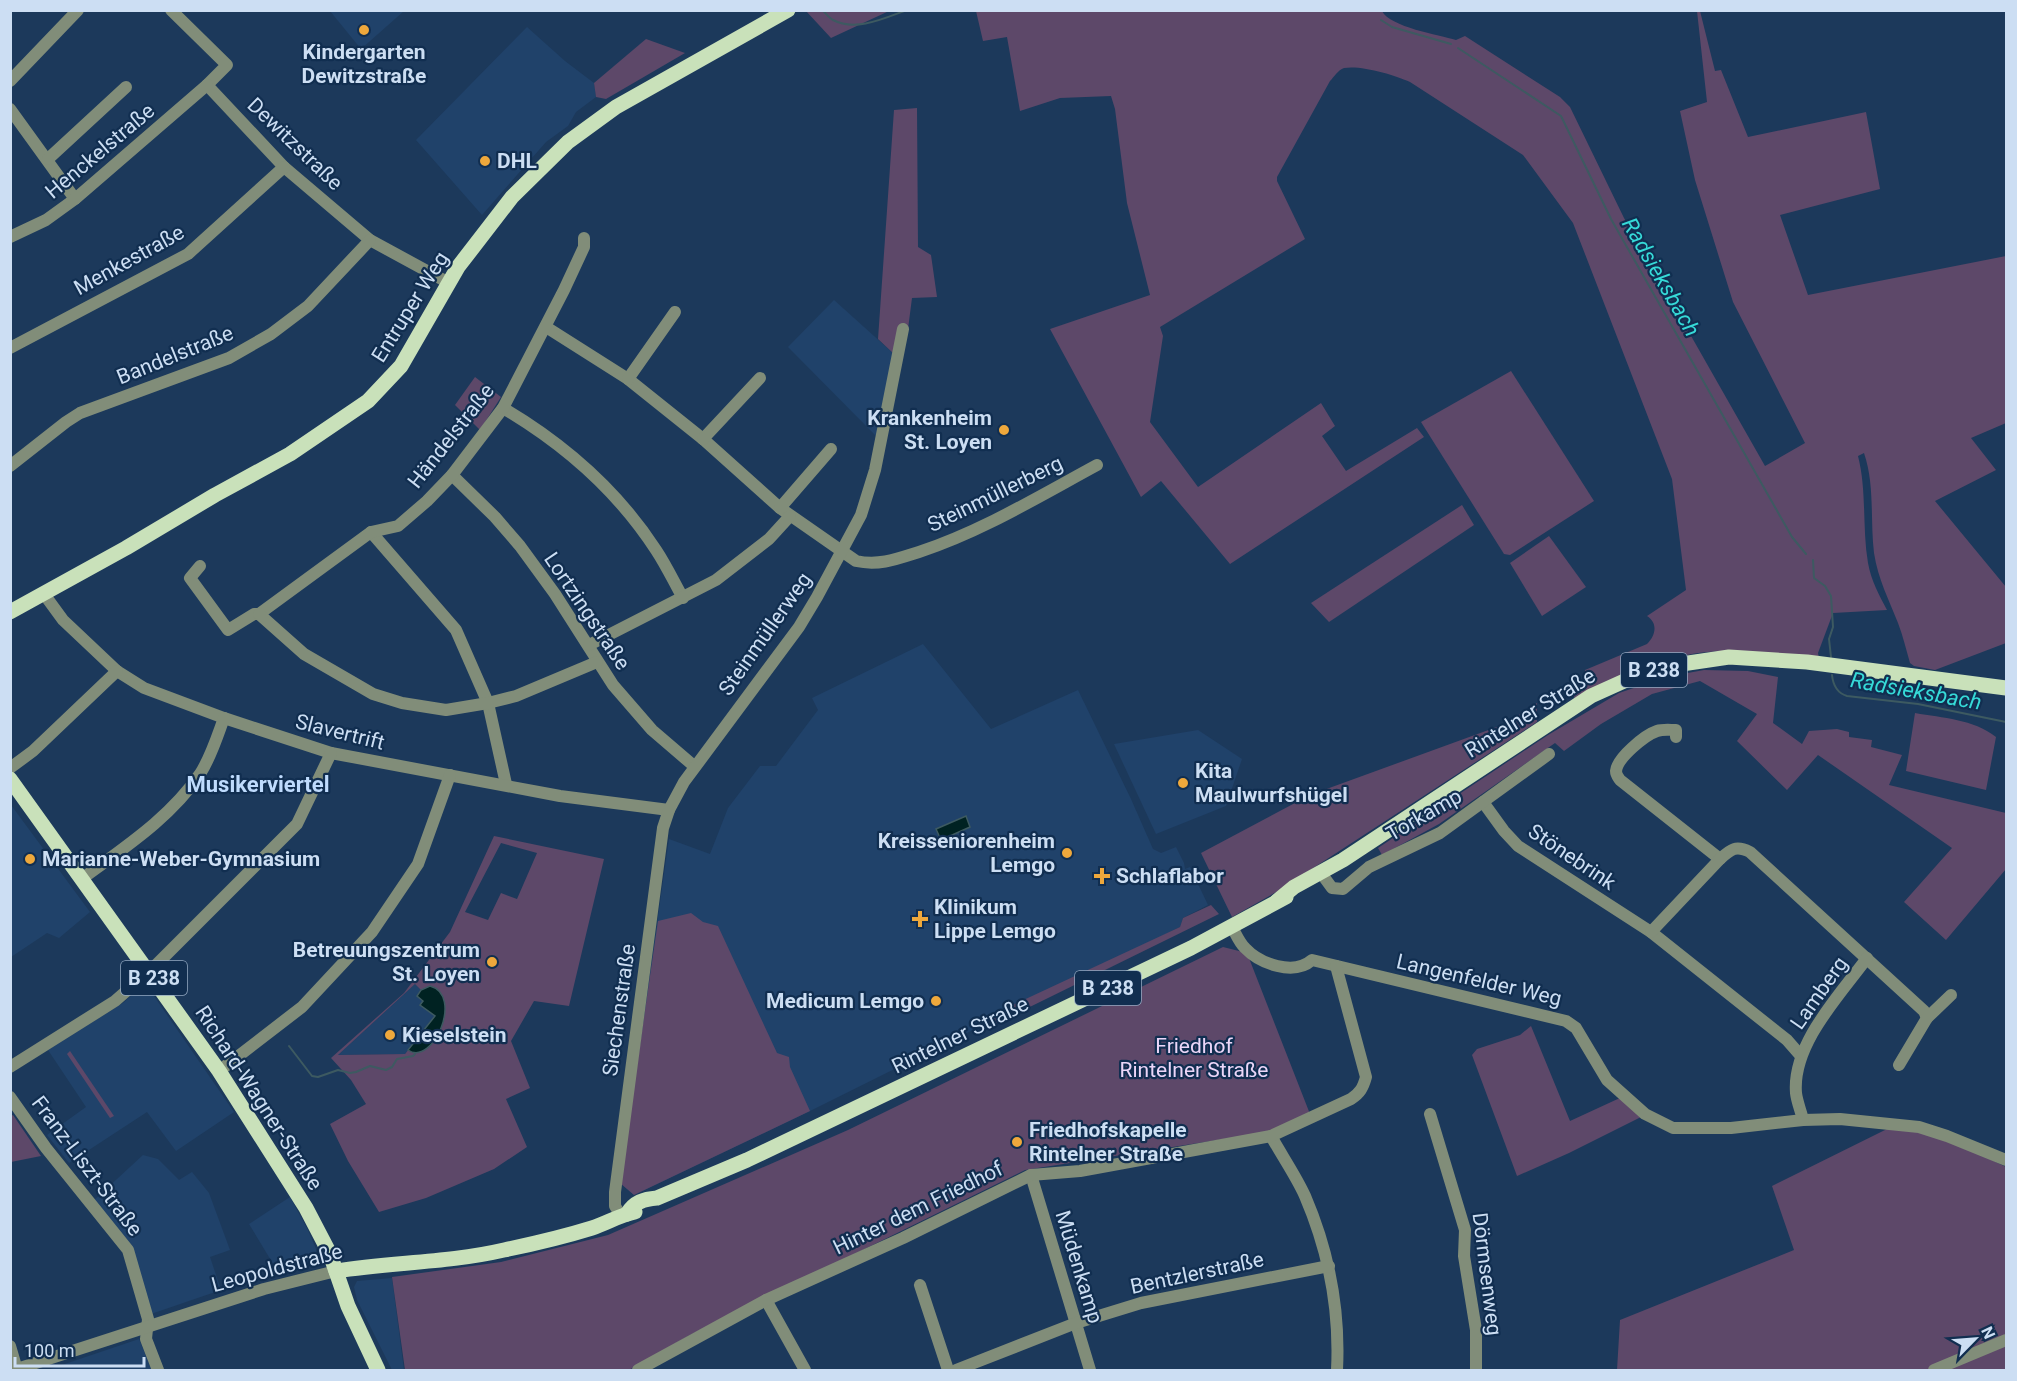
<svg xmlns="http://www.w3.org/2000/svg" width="2017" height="1381" font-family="Roboto,sans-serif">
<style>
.built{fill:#20426a}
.green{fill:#5d4869;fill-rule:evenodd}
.water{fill:#022;stroke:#3d5a61;stroke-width:1.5}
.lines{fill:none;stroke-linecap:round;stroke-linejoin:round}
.stream{stroke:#3d5a61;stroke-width:2}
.minor{stroke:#818d79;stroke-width:12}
.major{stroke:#c9e1ba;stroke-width:15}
.poi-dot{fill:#eea83c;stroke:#112e50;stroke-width:2}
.labels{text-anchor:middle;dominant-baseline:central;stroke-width:4.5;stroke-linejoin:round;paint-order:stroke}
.shield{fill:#112e50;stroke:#94a9c2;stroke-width:1.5}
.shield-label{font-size:20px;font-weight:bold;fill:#ccdef3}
.poi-label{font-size:21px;font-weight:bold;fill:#ccdef3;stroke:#112e50;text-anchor:start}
.street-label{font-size:21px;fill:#ccdef3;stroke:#112e50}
.park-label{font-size:21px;fill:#ecd6f8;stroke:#112e50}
.water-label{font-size:22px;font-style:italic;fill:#36dad8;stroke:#112e50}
.neighbourhood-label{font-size:22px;font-weight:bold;fill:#bfdbfd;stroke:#112e50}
</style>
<rect width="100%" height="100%" fill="#1c395b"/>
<g class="built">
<path d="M 330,11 L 404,11 L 361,49 Z"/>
<path d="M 527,27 L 565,61 L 594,83 L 596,97 L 576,112 L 568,126 L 546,142 L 482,215 L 416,140 Z"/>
<path d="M 834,300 L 894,354 L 876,436 L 788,347 Z"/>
<path d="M 923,644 L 991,729 L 1078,690 L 1131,799 L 1153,849 L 1161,853 L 1176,847 L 1184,863 L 1185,869 L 1190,867 L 1208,905 L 1183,918 L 1180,927 L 810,1111 L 634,1195 L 620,1183 L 669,839 L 710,854 L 728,808 L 760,766 L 776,766 L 818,710 L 812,698 Z"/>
<path d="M 1198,730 L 1242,759 L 1226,806 L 1156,834 L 1114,744 Z"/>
<path d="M 11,805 L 90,912 L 59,938 L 47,933 L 11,957 Z"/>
<path d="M 145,983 L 234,1112 L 176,1151 L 147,1112 L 69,1163 L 47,1135 L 86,1107 L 48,1050 L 123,1003 Z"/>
<path d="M 415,984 L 421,990 L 423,1001 L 435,1016 L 405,1054 L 338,1055 Z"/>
<path d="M 143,1155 L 158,1159 L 179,1180 L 192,1172 L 209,1193 L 230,1250 L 210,1257 L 221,1290 L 151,1314 L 131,1249 L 91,1203 Z"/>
<path d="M 290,1197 L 308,1230 L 316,1249 L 316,1257 L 312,1262 L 278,1272 L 249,1224 Z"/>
<path d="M 392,1278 L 404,1370 L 392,1370 L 357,1300 L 354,1287 L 357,1281 Z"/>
<path d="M 139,1339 L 152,1370 L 47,1370 Z"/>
</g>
<g class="green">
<path d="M 806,11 L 889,11 L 831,38 Z"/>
<path d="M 976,11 L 1382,11 C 1390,27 1439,35 1456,40 L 1465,36 L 1560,97 L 1570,107 L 1624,218 L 1765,466 L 1805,443 L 1733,302 L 1695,180 L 1680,111 L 1707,102 L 1697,11 L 1700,11 L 1715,71 L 1721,70 L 1748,137 L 1866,112 L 1880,189 L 1780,215 L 1808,295 L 2006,256 L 2006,423 L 1971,438 L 1996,470 L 1935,501 L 2006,587 L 2006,643 L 1935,670 L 1914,666 L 1910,663 C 1906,649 1903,636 1898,623 C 1889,600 1878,579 1874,553 C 1870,520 1875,485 1864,453 L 1858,456 C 1867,491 1862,528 1868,563 C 1871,580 1879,595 1887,610 L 1833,613 L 1818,653 L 1819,658 C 1774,654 1716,644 1673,659 C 1639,670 1607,686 1575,700 L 1574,697 L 1584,681 L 1585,670 L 1647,644 C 1656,635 1658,623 1647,616 L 1686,590 L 1672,479 L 1573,223 L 1523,155 L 1410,82 C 1395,75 1361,65 1344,68 C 1338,70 1334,77 1330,81 L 1277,177 L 1277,181 L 1305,239 L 1160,327 L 1163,336 L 1150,422 L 1198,487 L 1321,403 L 1335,426 L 1322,436 L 1346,471 L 1417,428 L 1424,437 L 1230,564 L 1161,481 L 1141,497 L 1050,329 L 1150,295 L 1127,203 L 1115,109 L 1111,96 L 1060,98 L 1020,111 L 1007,37 L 983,41 Z"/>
<path d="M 646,39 L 685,53 L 606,99 L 596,97 L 594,83 Z"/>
<path d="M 917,108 L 918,247 L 931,255 L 937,297 L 912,298 L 908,329 L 894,354 L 878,339 L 894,110 Z"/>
<path d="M 1511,371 L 1594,501 L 1510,555 L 1504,554 L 1421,422 Z"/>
<path d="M 475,377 L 501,397 L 480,430 L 455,405 Z"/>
<path d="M 1462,505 L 1474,525 L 1329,622 L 1311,603 Z"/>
<path d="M 1549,536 L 1586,587 L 1542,616 L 1510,563 Z"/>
<path d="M 1704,670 L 1748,671 L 1778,677 L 1773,723 L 1802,744 L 1809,731 L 1837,729 L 1849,732 L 1849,737 L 1872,740 L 1871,747 L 1902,755 L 1889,785 L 2006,813 L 2006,869 L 1946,940 L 1904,902 L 1952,848 L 1818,755 L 1787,790 L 1737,741 L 1757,714 L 1700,681 L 1652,694 L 1601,724 L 1564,751 L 1555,743 L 1439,824 L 1382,855 L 1378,848 L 1548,735 L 1619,693 L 1666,677 Z"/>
<path d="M 1537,703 L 1537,722 L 1278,891 L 1232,917 L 1201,853 L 1310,795 L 1505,724 Z"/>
<path d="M 1915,713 C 1943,718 1973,719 1996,737 L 1986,790 L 1906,771 Z"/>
<path d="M 494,836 L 604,859 L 569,1006 L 534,1001 L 511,1041 L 530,1088 L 506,1099 L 527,1147 L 494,1169 L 426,1198 L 379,1212 L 348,1161 L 330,1124 L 366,1104 L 351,1080 L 331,1058 L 404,993 L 450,932 ZM 501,843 L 537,853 L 517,899 L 501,893 L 488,920 L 465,912 ZM 415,984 L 421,990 L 417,996 L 423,1001 L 420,1005 L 435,1016 L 405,1054 L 338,1055 Z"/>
<path d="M 1211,905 L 1219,914 L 991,1026 L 987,1017 L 1180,927 L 1183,918 Z"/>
<path d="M 691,913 L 703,922 L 718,926 L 777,1053 L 789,1057 L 790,1067 L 810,1111 L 634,1195 L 620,1183 L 658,921 Z"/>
<path d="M 1223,947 L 1247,953 L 1310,1114 L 1269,1132 L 1025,1170 L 690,1335 L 629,1370 L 405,1370 L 392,1277 L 501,1262 L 608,1235 L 848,1130 Z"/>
<path d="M 1531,1026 L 1570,1121 L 1622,1097 L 1643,1116 L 1569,1153 L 1517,1176 L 1472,1055 L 1477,1049 L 1520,1035 Z"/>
<path d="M 70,1051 L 114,1116 L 110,1118 L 67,1054 Z"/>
<path d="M 13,1115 L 41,1156 L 11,1162 L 11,1116 Z"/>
<path d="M 1887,1129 L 1918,1132 L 1961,1145 L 2006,1167 L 2006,1339 L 1930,1370 L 1617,1370 L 1620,1320 L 1794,1250 L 1772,1186 Z"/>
<path d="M 2006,1343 L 2006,1370 L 1941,1370 Z"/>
</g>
<g class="water">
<path d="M 966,816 L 970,827 L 941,840 L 936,829 Z"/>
<path d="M 430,986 C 464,995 433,1067 408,1050 L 435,1016 L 420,1005 L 423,1001 L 417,996 L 421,990 Z"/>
</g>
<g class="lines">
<g class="stream">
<path d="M 822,10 C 826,13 829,18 833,20 C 856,32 885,18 907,10"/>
<path d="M 1381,20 L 1392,27 L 1451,44"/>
<path d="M 1458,48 L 1561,116 L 1611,219 L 1792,537 L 1806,554"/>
<path d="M 1813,560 L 1814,578 L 1825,586 L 1831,596 L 1833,627 L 1829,639 L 1831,657"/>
<path d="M 1832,675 C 1833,685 1837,693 1847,696 L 1918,704 L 2006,722"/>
<path d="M 289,1046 L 312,1076 L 318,1077 L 338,1070 L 350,1073 L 356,1072 L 370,1066 L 386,1070 L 392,1067 L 397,1059 L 413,1056 L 415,1054"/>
</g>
<g class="minor">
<path d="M 171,10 L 227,65 L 207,85 L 284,167 L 370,240 L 449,283"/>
<path d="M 10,81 L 78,10"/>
<path d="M 10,109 L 75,199"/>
<path d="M 48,159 L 126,87"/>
<path d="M 10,237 L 46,220 L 75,199 L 207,85"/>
<path d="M 546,327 L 628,379 L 703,439 L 780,508 L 856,561 C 879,566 897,559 919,552 C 982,531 1038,497 1097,465"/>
<path d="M 10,348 L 188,254 L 284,167"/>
<path d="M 628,379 L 675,312"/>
<path d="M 503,408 C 564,444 617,490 656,550 C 666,565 674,582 683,598"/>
<path d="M 703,439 L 760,378"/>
<path d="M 10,466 L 66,422 L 80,413 L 229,358 L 271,334 L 308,306 L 370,240"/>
<path d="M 452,475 L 495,517 L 520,546 L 555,594 L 613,685 L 652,730 L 694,766"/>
<path d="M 780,508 L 831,449"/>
<path d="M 371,532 L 456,630 L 488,703 L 506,784"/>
<path d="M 200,566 L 190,578 L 228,630 L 254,614 L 259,614 L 371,532 L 398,526 L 427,501 L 452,475 L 503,408 L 564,290 L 584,247 L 584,238"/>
<path d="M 44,594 L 63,620 L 117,671 L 144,688 L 224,718 L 331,753 L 560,796 L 669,810"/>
<path d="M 259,614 L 304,654 L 373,694 L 402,703 L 446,710 L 488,703 L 516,696 L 597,662"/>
<path d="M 589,645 L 716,580 L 769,539 L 790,516"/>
<path d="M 1676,737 L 1676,730 C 1670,730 1663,729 1657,731 C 1645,735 1617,758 1616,771 C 1616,775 1618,777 1620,780 L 1720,859"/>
<path d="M 10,768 L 33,751 L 117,671"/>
<path d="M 1483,802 L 1504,831 L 1518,846 L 1651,932 L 1787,1040 L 1801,1056"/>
<path d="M 1321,873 L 1332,888 L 1343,889 L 1369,867 L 1440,833 L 1549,754"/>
<path d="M 83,878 C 125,847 170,818 200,774 C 211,757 217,737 224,718"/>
<path d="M 1232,927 C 1236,934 1239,942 1245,948 C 1260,964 1294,976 1312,960 L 1566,1021 L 1576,1028 L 1607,1080 L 1645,1114 L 1673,1128 L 1731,1128 L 1803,1120 L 1840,1119 L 1919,1127 L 1947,1136 L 2006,1160"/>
<path d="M 1651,932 L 1720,859 C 1731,849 1736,845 1750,852 L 1924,1011 L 1927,1018"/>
<path d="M 1899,1065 L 1927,1018 L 1951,995"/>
<path d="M 10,1067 L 115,1001 L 155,966 L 297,824 L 331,753"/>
<path d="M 219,1071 L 302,1007 L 372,932 L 418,864 L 450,775"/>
<path d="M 10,1097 L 46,1148 L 128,1250 L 148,1319 L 146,1339 L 158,1370"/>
<path d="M 1430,1114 L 1465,1230 L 1464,1256 L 1476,1330 L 1476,1370"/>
<path d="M 1803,1120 C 1801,1111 1797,1102 1796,1093 C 1792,1044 1840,995 1867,958"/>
<path d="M 1271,1136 C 1282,1156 1296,1176 1305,1196 C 1329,1252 1340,1311 1337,1370"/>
<path d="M 1031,1175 L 1090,1370"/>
<path d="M 621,1216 L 615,1206 L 615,1192 L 663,828 L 669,810 L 684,782 L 799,627 L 817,597 L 861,515 L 875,470 L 903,329"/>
<path d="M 920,1285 L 948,1370"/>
<path d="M 766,1300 L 805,1370"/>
<path d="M 10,1346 L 17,1370"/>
<path d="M 14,1370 L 264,1289 L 336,1271"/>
<path d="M 638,1370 L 766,1300 L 903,1238 L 1031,1175 L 1080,1171 L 1271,1136 L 1351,1099 C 1360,1093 1363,1088 1366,1077 L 1336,966"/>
<path d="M 956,1370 L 1076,1323 L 1141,1303 L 1329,1266"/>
<path d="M 1934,1370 L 2006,1340"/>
</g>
<g class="major">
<path d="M 10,612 L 126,548 L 215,495 L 290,454 L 368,401 L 401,366 L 458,267 L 512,197 L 568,142 L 616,107 L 788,10"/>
<path d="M 10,779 L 219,1071 L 306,1208 L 330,1254 L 348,1306 L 378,1370"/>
<path d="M 1277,901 L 1294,887 L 1343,860 L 1591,696 L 1642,673 L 1668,666 L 1729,657 L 1807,662 L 2006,688"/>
<path d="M 627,1214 C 634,1202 644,1199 657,1198 L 747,1160 L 1191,948 L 1286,897"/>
<path d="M 336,1271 C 392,1262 448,1263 504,1250 C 533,1244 563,1237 592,1228 C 607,1223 620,1215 635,1212"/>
</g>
</g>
<g class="poi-dot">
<circle cx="364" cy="30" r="6"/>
<circle cx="485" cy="161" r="6"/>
<circle cx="1004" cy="430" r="6"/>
<circle cx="1183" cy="783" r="6"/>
<circle cx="1067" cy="853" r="6"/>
<circle cx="30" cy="859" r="6"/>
<path d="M1099 867h6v6h6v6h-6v6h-6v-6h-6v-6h6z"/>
<path d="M917 910h6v6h6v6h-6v6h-6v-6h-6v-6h6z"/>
<circle cx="492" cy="962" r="6"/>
<circle cx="936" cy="1001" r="6"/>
<circle cx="390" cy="1035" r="6"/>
<circle cx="1017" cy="1142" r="6"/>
</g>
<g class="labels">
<g class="shield">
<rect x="1621" y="653" width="66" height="34" rx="4.5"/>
<rect x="121" y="961" width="66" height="34" rx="4.5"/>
<rect x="1075" y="971" width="66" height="34" rx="4.5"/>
</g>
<g class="shield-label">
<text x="1654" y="670">B 238</text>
<text x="154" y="978">B 238</text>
<text x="1108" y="988">B 238</text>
</g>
<g class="poi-label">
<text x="364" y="52" text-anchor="middle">Kindergarten<tspan x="364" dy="24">Dewitzstraße</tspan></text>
<text x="497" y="161">DHL</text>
<text x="992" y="418" text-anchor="end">Krankenheim<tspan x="992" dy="24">St. Loyen</tspan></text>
<text x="1195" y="771">Kita<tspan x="1195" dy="24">Maulwurfshügel</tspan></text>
<text x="1055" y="841" text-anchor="end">Kreisseniorenheim<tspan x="1055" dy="24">Lemgo</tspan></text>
<text x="42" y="859">Marianne-Weber-Gymnasium</text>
<text x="1116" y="876">Schlaflabor</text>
<text x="934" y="907">Klinikum<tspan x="934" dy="24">Lippe Lemgo</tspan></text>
<text x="480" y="950" text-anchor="end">Betreuungszentrum<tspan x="480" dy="24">St. Loyen</tspan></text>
<text x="924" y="1001" text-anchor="end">Medicum Lemgo</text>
<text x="402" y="1035">Kieselstein</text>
<text x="1029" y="1130">Friedhofskapelle<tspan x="1029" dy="24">Rintelner Straße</tspan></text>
</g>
<g class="street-label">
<text transform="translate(295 144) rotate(44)">Dewitzstraße</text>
<text transform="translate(100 151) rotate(-40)">Henckelstraße</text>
<text transform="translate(129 260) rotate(-29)">Menkestraße</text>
<text transform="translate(410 307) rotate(-58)">Entruper Weg</text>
<text transform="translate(175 355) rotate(-22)">Bandelstraße</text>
<text transform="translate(451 436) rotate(-52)">Händelstraße</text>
<text transform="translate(995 494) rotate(-26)">Steinmüllerberg</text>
<text transform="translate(587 611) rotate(56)">Lortzingstraße</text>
<text transform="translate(765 634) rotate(-55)">Steinmüllerweg</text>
<text transform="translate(1530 713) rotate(-32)">Rintelner Straße</text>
<text transform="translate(340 732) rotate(14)">Slavertrift</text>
<text transform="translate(1424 815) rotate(-30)">Torkamp</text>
<text transform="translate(1572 857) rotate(34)">Stönebrink</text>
<text transform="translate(1479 980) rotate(13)">Langenfelder Weg</text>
<text transform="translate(1819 993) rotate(-55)">Lamberg</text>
<text transform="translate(619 1010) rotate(-82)">Siechenstraße</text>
<text transform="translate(960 1035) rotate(-26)">Rintelner Straße</text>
<text transform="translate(259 1098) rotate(57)">Richard-Wagner-Straße</text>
<text transform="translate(87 1166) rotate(53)">Franz-Liszt-Straße</text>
<text transform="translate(918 1208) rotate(-26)">Hinter dem Friedhof</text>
<text transform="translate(1079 1267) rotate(73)">Müdenkamp</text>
<text transform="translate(277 1268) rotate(-15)">Leopoldstraße</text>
<text transform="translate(1197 1273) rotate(-12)">Bentzlerstraße</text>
<text transform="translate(1487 1274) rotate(83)">Dörmsenweg</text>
</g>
<g class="park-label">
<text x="1194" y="1046">Friedhof<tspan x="1194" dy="24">Rintelner Straße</tspan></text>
</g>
<g class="water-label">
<text transform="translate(1661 277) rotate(60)">Radsieksbach</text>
<text transform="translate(1916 691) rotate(10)">Radsieksbach</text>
</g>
<g class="neighbourhood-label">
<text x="258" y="784">Musikerviertel</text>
</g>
</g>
<rect width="2017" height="1381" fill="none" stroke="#ccdef3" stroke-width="24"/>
<g transform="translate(1975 1339) rotate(65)" stroke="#112e50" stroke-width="4.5" paint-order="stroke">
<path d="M0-4.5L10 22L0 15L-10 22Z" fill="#ccdef3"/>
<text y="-9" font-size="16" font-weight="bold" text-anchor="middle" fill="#ccdef3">N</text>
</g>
<path d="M15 1357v9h129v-9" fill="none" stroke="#ccdef3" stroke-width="3"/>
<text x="24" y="1357" font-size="18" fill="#ccdef3" stroke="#112e50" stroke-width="4.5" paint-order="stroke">100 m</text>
</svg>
